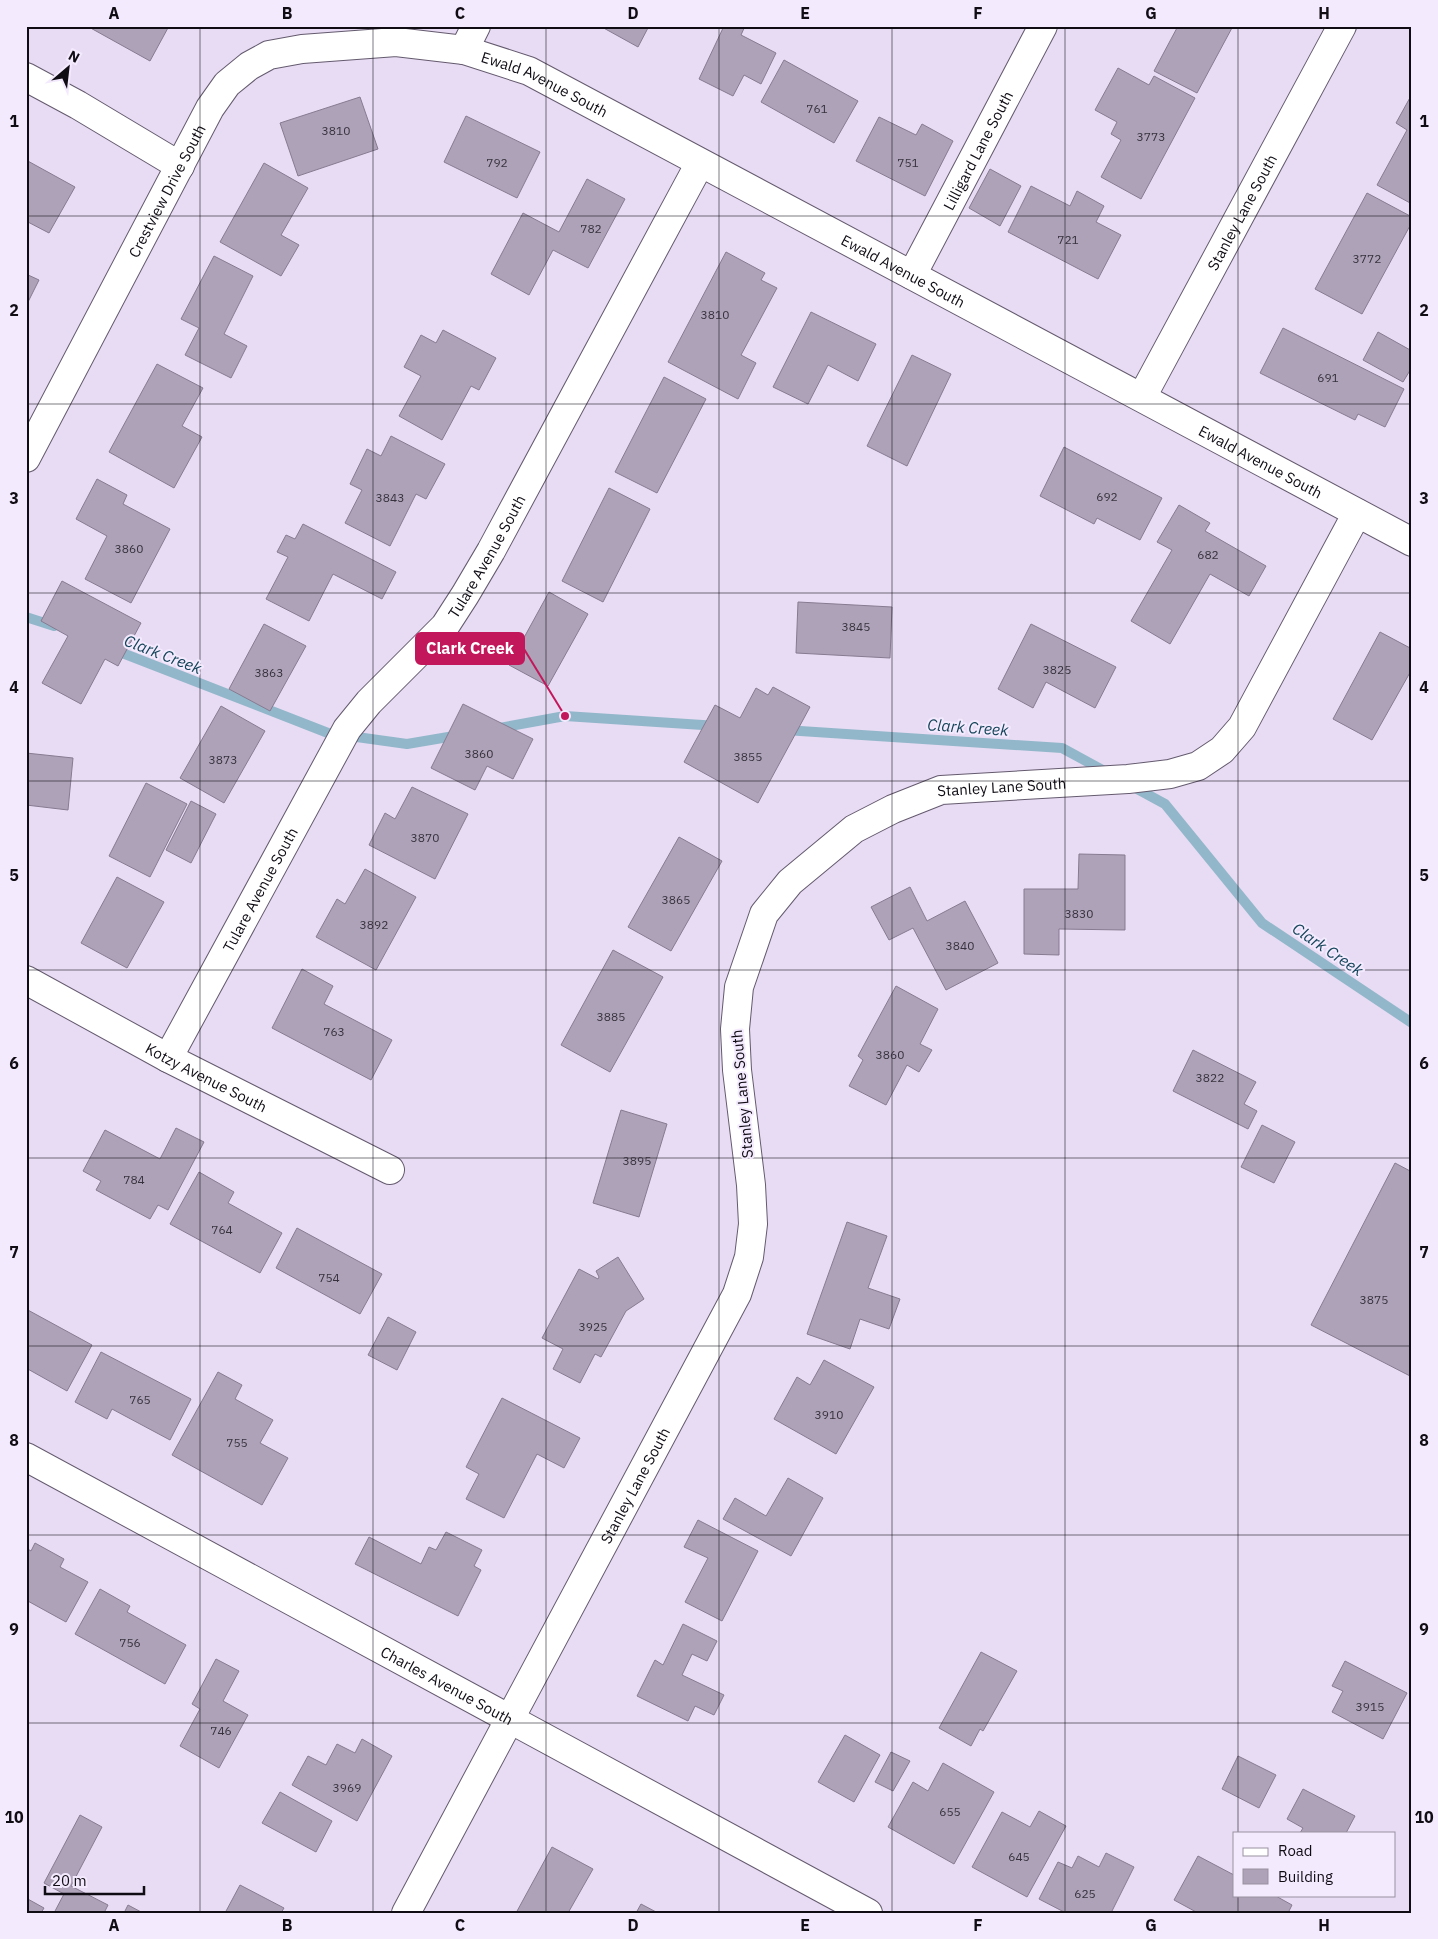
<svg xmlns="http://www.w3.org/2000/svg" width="1438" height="1939" font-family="'IBM Plex Sans',sans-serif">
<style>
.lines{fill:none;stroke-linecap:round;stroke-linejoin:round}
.stream{stroke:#93b7ca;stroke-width:10}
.building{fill:#ada2b8;stroke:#877b91}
.minor-casing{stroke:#645a6e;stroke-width:30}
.minor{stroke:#fff;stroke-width:28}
.grid{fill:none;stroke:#100c14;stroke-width:1;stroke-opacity:0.55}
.labels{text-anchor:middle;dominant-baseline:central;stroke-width:4;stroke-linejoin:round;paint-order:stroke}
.number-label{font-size:12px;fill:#37323d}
.street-label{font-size:15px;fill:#100c14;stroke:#f4eafe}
.water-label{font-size:16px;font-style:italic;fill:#144459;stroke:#f4eafe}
.leader{fill:none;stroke:#c2185b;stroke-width:2}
.callout-dot{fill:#c2185b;stroke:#f4eafe;stroke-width:2}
.callout{fill:#c2185b;stroke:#c2185b;stroke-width:2}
.callout-label{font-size:16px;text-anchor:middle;font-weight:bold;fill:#fff}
.neatline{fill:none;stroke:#100c14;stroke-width:2}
.grid-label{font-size:16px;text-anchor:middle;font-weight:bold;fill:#100c14}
</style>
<rect width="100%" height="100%" fill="#e8dcf4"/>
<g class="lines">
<g class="stream">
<path d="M 26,617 L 54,626"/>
<path d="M 112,649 L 328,733 L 407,744 L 460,735"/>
<path d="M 494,729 L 565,716 L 718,726"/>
<path d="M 785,730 L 1062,748 L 1108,773"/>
<path d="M 1130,785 L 1165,804 L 1262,923 L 1412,1023"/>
</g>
</g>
<g class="building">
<path d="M 87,26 L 169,26 L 150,61 Z"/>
<path d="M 600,26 L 649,26 L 638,47 Z"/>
<path d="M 724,26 L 745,26 L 741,35 L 776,53 L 761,84 L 744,75 L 733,96 L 699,79 Z"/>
<path d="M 1178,26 L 1233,26 L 1197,93 L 1154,71 Z"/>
<path d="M 784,60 L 858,101 L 834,143 L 761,102 Z"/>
<path d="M 1118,68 L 1149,85 L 1154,76 L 1195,98 L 1141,199 L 1101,177 L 1121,140 L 1111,134 L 1117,122 L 1095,110 Z"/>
<path d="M 1412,94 L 1412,204 L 1377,185 L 1407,130 L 1396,123 Z"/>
<path d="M 360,97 L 378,149 L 298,176 L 280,123 Z"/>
<path d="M 466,116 L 540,152 L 517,198 L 444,162 Z"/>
<path d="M 879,117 L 916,135 L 922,124 L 953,141 L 925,196 L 856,161 Z"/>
<path d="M 26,160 L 75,187 L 49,233 L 26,221 Z"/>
<path d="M 264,163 L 308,188 L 281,235 L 299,245 L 281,276 L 220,242 Z"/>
<path d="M 990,169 L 1021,186 L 1000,226 L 969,208 Z"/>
<path d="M 587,179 L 625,199 L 588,268 L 553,250 L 529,295 L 491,274 L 523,213 L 559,232 Z"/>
<path d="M 1031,186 L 1070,206 L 1077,191 L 1104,206 L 1096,222 L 1121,235 L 1098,279 L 1008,232 Z"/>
<path d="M 1367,193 L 1412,217 L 1412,222 L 1362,314 L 1315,289 Z"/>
<path d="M 726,252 L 765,273 L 761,280 L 777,288 L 741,355 L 756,363 L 738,399 L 668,362 Z"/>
<path d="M 214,256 L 253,276 L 224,334 L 247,346 L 231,378 L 185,355 L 199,328 L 181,319 Z"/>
<path d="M 26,274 L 39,280 L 26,306 Z"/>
<path d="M 811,312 L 876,344 L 858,381 L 828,365 L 808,404 L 773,387 Z"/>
<path d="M 1283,328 L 1404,389 L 1385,427 L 1358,414 L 1355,420 L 1260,373 Z"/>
<path d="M 443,330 L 496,358 L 479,390 L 471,386 L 442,440 L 399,416 L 421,376 L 404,367 L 421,335 L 436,343 Z"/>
<path d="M 1378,332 L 1412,351 L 1412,367 L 1403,382 L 1363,360 Z"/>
<path d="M 912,355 L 951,374 L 907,466 L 867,446 Z"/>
<path d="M 157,364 L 203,388 L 182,426 L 202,437 L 174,488 L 109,452 Z"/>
<path d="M 664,377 L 706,399 L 657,493 L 615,472 Z"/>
<path d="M 391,436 L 445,464 L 426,499 L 416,494 L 390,546 L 345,523 L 362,490 L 350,484 L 367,449 L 381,456 Z"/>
<path d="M 1064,447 L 1162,498 L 1140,540 L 1097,518 L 1094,524 L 1040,496 Z"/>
<path d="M 97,479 L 127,495 L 123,504 L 170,529 L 131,603 L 85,579 L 107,536 L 76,519 Z"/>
<path d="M 609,488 L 650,509 L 603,602 L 562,581 Z"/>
<path d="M 1179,505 L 1210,523 L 1205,531 L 1266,566 L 1249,596 L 1210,574 L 1170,644 L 1131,621 L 1172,550 L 1157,542 Z"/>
<path d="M 303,524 L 396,572 L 382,599 L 333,574 L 309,621 L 266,599 L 288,557 L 277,552 L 286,535 L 295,539 Z"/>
<path d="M 62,581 L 141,623 L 118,666 L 105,659 L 81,704 L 42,683 L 68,636 L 41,621 Z"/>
<path d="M 549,592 L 588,614 L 548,686 L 509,665 Z"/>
<path d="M 798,602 L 892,607 L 890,658 L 796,653 Z"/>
<path d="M 264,624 L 306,646 L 270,711 L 229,689 Z"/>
<path d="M 1031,624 L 1116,667 L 1095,708 L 1046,682 L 1033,708 L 998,689 Z"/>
<path d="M 1380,632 L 1412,649 L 1412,669 L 1372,740 L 1333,719 Z"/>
<path d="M 773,687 L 810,707 L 758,803 L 684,762 L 715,705 L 740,718 L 756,688 L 768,695 Z"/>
<path d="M 463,704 L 533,739 L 513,779 L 487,766 L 475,790 L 431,768 Z"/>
<path d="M 221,706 L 265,731 L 224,803 L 180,778 Z"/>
<path d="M 26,753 L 73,758 L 68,810 L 26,805 Z"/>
<path d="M 146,783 L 187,804 L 150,877 L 109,856 Z"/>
<path d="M 412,787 L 468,814 L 435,879 L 369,845 L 385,813 L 395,819 Z"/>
<path d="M 191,801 L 216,814 L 191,863 L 166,850 Z"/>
<path d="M 679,837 L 722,861 L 671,951 L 628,927 Z"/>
<path d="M 1079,854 L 1125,855 L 1125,930 L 1059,929 L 1059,955 L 1024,954 L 1024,889 L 1078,889 Z"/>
<path d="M 365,869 L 416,897 L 376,970 L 316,937 L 337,899 L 345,904 Z"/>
<path d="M 117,877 L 164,902 L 127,968 L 81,943 Z"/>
<path d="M 910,887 L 927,921 L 965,901 L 998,963 L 946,990 L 913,928 L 889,940 L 871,907 Z"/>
<path d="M 613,950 L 663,977 L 610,1072 L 561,1045 Z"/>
<path d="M 302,969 L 333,986 L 324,1004 L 392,1040 L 371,1080 L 272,1028 Z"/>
<path d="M 896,986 L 938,1009 L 920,1044 L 932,1050 L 919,1072 L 907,1065 L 886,1105 L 849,1086 L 863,1060 L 858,1056 Z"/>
<path d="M 1193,1050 L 1256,1082 L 1244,1104 L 1257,1111 L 1248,1129 L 1173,1091 Z"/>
<path d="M 621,1110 L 667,1124 L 639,1217 L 593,1203 Z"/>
<path d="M 1262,1125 L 1295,1142 L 1274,1183 L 1241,1167 Z"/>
<path d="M 176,1128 L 204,1142 L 168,1210 L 158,1205 L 150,1219 L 96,1190 L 101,1181 L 83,1171 L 105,1130 L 160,1159 Z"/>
<path d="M 1395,1163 L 1412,1172 L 1412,1377 L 1311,1325 Z"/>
<path d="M 199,1172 L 234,1192 L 228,1203 L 282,1233 L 260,1273 L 170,1224 Z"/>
<path d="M 847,1222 L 887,1236 L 868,1288 L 900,1299 L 889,1329 L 860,1319 L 850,1349 L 807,1334 Z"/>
<path d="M 297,1228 L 382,1274 L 360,1314 L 276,1268 Z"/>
<path d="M 618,1257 L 644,1299 L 626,1311 L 601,1357 L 595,1354 L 580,1383 L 553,1369 L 563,1349 L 542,1338 L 579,1269 L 598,1279 L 599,1277 L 596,1271 Z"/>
<path d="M 26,1309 L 92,1345 L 67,1391 L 26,1368 Z"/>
<path d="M 388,1317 L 416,1332 L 397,1370 L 368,1355 Z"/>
<path d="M 101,1352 L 191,1399 L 170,1440 L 112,1409 L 107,1419 L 75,1402 Z"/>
<path d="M 824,1360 L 874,1387 L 836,1454 L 774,1419 L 797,1377 L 810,1385 Z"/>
<path d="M 218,1372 L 242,1385 L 235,1399 L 273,1420 L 260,1443 L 288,1458 L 262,1505 L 172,1455 Z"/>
<path d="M 502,1398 L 580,1438 L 564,1468 L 537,1454 L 504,1518 L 466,1499 L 479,1474 L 466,1467 Z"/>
<path d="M 788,1478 L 823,1498 L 791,1556 L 723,1519 L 735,1498 L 766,1516 Z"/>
<path d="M 698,1520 L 758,1551 L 722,1621 L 685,1602 L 708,1558 L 684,1547 Z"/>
<path d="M 446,1532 L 482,1550 L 474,1566 L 481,1570 L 458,1616 L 355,1564 L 369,1537 L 421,1564 L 429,1547 L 436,1550 Z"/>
<path d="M 35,1543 L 64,1559 L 60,1567 L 88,1582 L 66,1622 L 26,1600 L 26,1548 L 31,1551 Z"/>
<path d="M 100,1589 L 130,1606 L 127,1612 L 186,1645 L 165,1684 L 75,1634 Z"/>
<path d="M 683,1624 L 717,1641 L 707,1661 L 692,1654 L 682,1675 L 724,1695 L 714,1715 L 695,1706 L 688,1721 L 637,1696 L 655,1660 L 663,1665 Z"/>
<path d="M 981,1652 L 1017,1671 L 983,1731 L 980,1729 L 971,1746 L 939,1728 Z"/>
<path d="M 216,1659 L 239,1671 L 223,1701 L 248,1715 L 219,1768 L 180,1746 L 200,1709 L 192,1704 Z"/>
<path d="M 1345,1661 L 1407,1693 L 1383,1739 L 1332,1712 L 1343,1691 L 1332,1686 Z"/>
<path d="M 845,1735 L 880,1755 L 854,1802 L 818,1782 Z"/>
<path d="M 362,1739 L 392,1756 L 357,1821 L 292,1785 L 308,1756 L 326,1765 L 337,1744 L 355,1753 Z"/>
<path d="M 891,1752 L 910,1761 L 893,1791 L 875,1782 Z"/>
<path d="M 1238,1756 L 1276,1775 L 1259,1808 L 1222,1789 Z"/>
<path d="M 943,1763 L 994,1792 L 954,1864 L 888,1827 L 913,1782 L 928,1791 Z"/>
<path d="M 1303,1789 L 1355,1816 L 1346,1833 L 1300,1833 L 1303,1828 L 1287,1819 Z"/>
<path d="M 280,1792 L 332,1821 L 316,1852 L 262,1823 Z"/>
<path d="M 1039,1811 L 1066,1826 L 1027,1897 L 972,1867 L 1002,1812 L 1030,1827 Z"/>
<path d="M 80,1815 L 102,1827 L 71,1886 L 108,1905 L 104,1913 L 54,1913 L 64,1894 L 44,1883 Z"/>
<path d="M 552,1847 L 593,1869 L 568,1913 L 516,1913 Z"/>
<path d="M 1106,1853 L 1134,1867 L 1111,1913 L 1066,1913 L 1039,1899 L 1058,1862 L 1072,1868 L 1078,1856 L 1099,1867 Z"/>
<path d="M 1198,1856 L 1234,1875 L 1234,1895 L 1274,1895 L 1292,1905 L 1288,1913 L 1198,1913 L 1174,1900 Z"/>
<path d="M 240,1885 L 284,1908 L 281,1913 L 225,1913 Z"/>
<path d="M 26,1898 L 44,1908 L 41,1913 L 26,1913 Z"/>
<path d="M 641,1904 L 658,1913 L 636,1913 Z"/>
<path d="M 128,1905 L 143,1913 L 124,1913 Z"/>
</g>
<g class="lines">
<g class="minor-casing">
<g id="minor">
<path d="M 464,50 L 476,26"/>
<path d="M 26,77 L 78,105 L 180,166"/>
<path id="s1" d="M 912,275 L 1043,26"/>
<path id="s2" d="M 1142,397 L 1342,26"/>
<path id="s3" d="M 26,458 L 210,108 L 227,84 L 249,66 L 269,55 L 302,49 L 396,42 L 464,50 L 529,71 L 1412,542"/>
<path id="s4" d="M 26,980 L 168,1058 L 390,1170"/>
<path id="s5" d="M 168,1058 L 347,729 L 369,702 L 445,626 L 465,595 L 491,551 L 700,163"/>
<path id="s6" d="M 26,1457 L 868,1913"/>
<path id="s7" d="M 406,1913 L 737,1294 L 749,1257 L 753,1224 L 751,1185 L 737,1070 L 735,1029 L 739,987 L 764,914 L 790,882 L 854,829 L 893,809 L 941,790 L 1128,779 L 1170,774 L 1198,766 L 1222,750 L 1242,727 L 1357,513"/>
</g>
</g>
<use href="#minor" class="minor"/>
</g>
<path class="grid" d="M 200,26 L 200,1913M 373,26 L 373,1913M 546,26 L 546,1913M 719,26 L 719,1913M 892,26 L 892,1913M 1065,26 L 1065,1913M 1238,26 L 1238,1833M 26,216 L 1412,216M 26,404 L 1412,404M 26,593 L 1412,593M 26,781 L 1412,781M 26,970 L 1412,970M 26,1158 L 1412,1158M 26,1346 L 1412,1346M 26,1535 L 1412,1535M 26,1723 L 1412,1723M 1238,1895 L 1238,1913"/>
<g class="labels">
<g class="number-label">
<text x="817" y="108">761</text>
<text x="336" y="130">3810</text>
<text x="1151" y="136">3773</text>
<text x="497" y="162">792</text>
<text x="908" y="162">751</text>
<text x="591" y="228">782</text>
<text x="1068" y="239">721</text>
<text x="1367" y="258">3772</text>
<text x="715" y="314">3810</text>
<text x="1328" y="377">691</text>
<text x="1107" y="496">692</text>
<text x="390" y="497">3843</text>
<text x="129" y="548">3860</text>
<text x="1208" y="554">682</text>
<text x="856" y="626">3845</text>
<text x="1057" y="669">3825</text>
<text x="269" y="672">3863</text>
<text x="479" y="753">3860</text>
<text x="748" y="756">3855</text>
<text x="223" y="759">3873</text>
<text x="425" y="837">3870</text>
<text x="676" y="899">3865</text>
<text x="1079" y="913">3830</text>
<text x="374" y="924">3892</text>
<text x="960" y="945">3840</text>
<text x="611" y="1016">3885</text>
<text x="334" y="1031">763</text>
<text x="890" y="1054">3860</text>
<text x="1210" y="1077">3822</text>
<text x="637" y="1160">3895</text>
<text x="134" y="1179">784</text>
<text x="222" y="1229">764</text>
<text x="329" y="1277">754</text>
<text x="1374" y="1299">3875</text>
<text x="593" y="1326">3925</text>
<text x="140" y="1399">765</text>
<text x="829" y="1414">3910</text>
<text x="237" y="1442">755</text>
<text x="130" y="1642">756</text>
<text x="1370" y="1706">3915</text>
<text x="221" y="1730">746</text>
<text x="347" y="1787">3969</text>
<text x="950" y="1811">655</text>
<text x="1019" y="1856">645</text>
<text x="1085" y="1893">625</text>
</g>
<g class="street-label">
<text stroke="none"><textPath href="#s3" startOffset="760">Ewald Avenue South</textPath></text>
<text stroke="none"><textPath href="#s1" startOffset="141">Lilligard Lane South</textPath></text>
<text stroke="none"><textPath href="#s3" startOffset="302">Crestview Drive South</textPath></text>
<text stroke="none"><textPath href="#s2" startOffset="210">Stanley Lane South</textPath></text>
<text stroke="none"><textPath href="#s3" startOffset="1165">Ewald Avenue South</textPath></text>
<text stroke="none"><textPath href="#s3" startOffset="1570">Ewald Avenue South</textPath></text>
<text stroke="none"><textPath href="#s5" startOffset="598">Tulare Avenue South</textPath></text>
<text stroke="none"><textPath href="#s7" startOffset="1370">Stanley Lane South</textPath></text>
<text stroke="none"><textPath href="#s5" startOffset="192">Tulare Avenue South</textPath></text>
<text stroke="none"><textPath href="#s4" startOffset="205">Kotzy Avenue South</textPath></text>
<text transform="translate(742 1094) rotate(-95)">Stanley Lane South</text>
<text stroke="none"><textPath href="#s7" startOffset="485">Stanley Lane South</textPath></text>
<text stroke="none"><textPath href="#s6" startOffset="479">Charles Avenue South</textPath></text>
</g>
<g class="water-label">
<text transform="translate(163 654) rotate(21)">Clark Creek</text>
<text transform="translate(968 727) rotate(4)">Clark Creek</text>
<text transform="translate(1328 949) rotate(34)">Clark Creek</text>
</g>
</g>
<path class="leader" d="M565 716L524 649"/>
<circle class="callout-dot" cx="565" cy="716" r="5"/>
<rect class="callout" x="416" y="633" width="108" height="31" rx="5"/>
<g class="callout-label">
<text x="470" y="654">Clark Creek</text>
</g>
<rect width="1438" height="1939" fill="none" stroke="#f4eafe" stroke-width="55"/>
<rect x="1233" y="1832" width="162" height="65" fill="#f4eafe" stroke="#9991a0"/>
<rect x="1243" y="1848" width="25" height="8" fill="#ffffff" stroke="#9991a0"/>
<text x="1278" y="1856" font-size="15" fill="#100c14">Road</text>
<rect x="1243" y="1869" width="25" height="15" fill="#ada2b8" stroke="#9991a0"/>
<text x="1278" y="1882" font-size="15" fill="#100c14">Building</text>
<g transform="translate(68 68) rotate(28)" stroke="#f4eafe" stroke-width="4" paint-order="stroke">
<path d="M0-4L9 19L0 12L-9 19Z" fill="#100c14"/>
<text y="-8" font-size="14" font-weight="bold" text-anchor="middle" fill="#100c14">N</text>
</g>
<path d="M45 1886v8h99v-8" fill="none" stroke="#100c14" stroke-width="2.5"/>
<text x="52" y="1886" font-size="15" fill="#100c14" stroke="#f4eafe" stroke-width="4" paint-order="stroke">20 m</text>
<rect x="28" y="28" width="1382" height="1884" class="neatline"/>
<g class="grid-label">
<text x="114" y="19">A</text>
<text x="287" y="19">B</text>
<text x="460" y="19">C</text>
<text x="633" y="19">D</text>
<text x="805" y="19">E</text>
<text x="978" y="19">F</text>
<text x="1151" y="19">G</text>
<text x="1324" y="19">H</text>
<text x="14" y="127">1</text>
<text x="1424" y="127">1</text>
<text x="14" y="316">2</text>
<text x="1424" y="316">2</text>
<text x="14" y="504">3</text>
<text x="1424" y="504">3</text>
<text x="14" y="693">4</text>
<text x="1424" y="693">4</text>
<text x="14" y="881">5</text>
<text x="1424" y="881">5</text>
<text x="14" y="1069">6</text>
<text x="1424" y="1069">6</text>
<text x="14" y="1258">7</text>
<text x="1424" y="1258">7</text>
<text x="14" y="1446">8</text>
<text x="1424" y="1446">8</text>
<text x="14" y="1635">9</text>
<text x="1424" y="1635">9</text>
<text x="14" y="1823">10</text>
<text x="1424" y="1823">10</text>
<text x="114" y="1931">A</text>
<text x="287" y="1931">B</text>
<text x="460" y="1931">C</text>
<text x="633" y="1931">D</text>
<text x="805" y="1931">E</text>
<text x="978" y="1931">F</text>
<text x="1151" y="1931">G</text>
<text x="1324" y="1931">H</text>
</g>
</svg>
